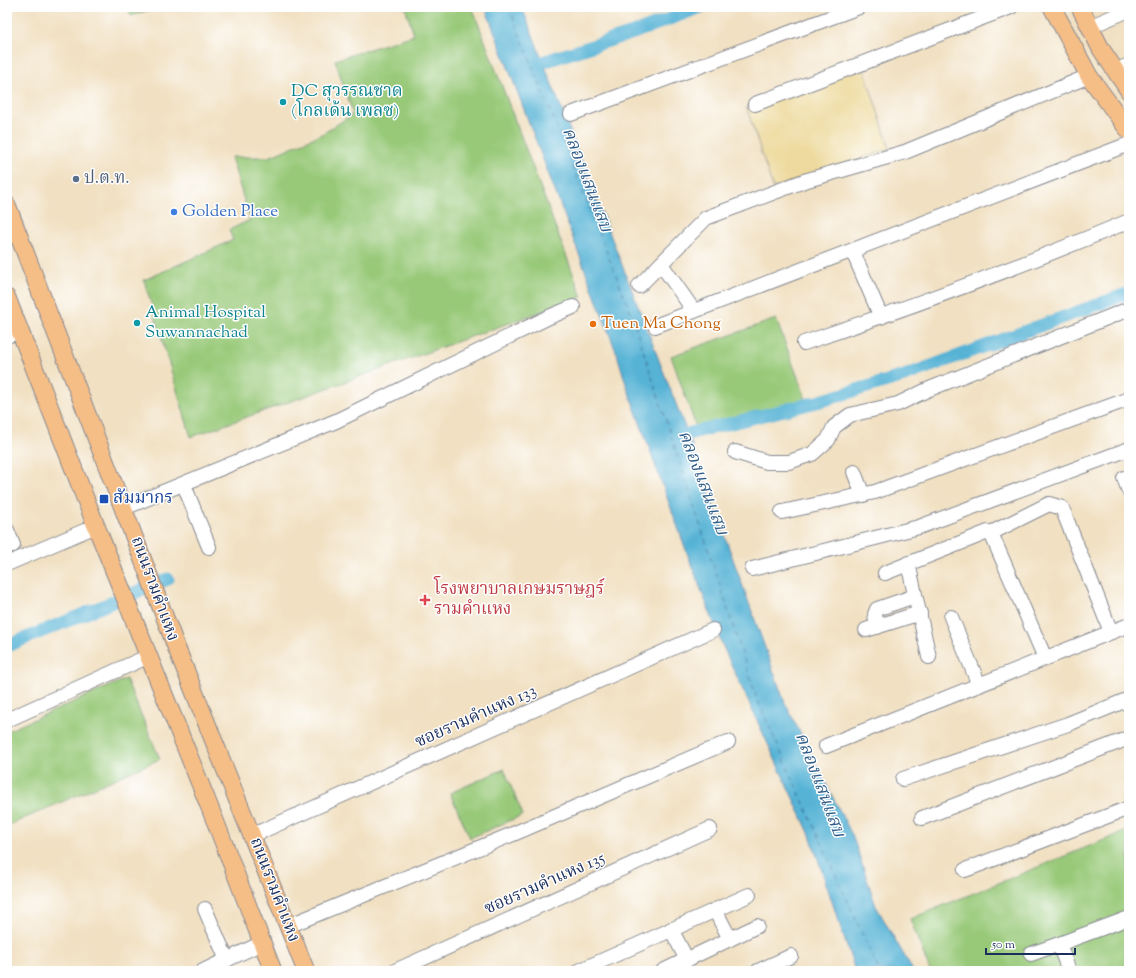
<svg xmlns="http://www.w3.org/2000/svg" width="1136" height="978" font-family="'Sorts Mill Goudy','Noto Serif Thai',serif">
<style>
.green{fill:#98c978;stroke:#5a7c6b}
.sand{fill:#eeda9e;stroke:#84847e}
.water{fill:#57b3d5;stroke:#39719a}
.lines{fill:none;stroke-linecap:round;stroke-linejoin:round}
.canal{stroke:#57b3d5;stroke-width:13}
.ferry{stroke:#305d88;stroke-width:1;stroke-dasharray:5 4;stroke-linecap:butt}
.minor-casing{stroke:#868890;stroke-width:16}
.major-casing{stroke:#868890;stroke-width:19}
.minor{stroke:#fff;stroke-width:14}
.major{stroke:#f6be87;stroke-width:17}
.culture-dot{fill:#0f9aa8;stroke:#fff;stroke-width:1.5}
.service-dot{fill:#5c6f8a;stroke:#fff;stroke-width:1.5}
.shop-dot{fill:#3f7fe0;stroke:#fff;stroke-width:1.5}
.food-dot{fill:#e8710a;stroke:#fff;stroke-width:1.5}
.transit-dot{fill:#1a4fb4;stroke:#fff;stroke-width:1.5}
.health-dot{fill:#e0444e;stroke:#fff;stroke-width:1.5}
.labels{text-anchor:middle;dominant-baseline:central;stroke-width:3;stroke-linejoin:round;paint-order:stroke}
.culture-label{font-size:17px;fill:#0d838f;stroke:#fff;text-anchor:start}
.service-label{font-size:17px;fill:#4e5e75;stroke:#fff;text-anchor:start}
.shop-label{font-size:17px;fill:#366cbe;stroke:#fff;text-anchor:start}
.food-label{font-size:17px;fill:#c56008;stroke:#fff;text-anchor:start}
.transit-label{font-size:17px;fill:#164399;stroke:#fff;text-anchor:start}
.street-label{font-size:17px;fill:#1b2f5e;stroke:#fff}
.health-label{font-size:17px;fill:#be3a42;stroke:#fff;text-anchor:start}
.water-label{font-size:18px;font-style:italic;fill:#305d88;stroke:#fff}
</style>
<rect width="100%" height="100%" fill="#fff"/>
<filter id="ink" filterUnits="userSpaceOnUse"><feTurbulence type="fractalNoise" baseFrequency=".025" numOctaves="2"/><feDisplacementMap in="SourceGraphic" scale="8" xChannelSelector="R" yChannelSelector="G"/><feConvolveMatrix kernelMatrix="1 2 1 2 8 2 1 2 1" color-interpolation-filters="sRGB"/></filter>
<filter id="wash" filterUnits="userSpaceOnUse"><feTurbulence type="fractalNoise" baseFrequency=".012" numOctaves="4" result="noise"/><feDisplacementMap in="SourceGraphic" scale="16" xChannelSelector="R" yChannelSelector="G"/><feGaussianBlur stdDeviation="0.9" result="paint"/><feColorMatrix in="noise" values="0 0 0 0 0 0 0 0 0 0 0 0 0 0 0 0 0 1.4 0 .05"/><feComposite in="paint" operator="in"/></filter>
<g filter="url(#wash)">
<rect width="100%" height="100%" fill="#f1e0c1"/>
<g class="green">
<path d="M 128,7 L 157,7 L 131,16 Z"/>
<path d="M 405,7 L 472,7 L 582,297 L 191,437 L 144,280 L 233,240 L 229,230 L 250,220 L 231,157 L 269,157 L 324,133 L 353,114 L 335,60 L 414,35 Z"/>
<path d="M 776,319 L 806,399 L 696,427 L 671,356 Z"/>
<path d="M 126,679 L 160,759 L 7,826 L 7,731 Z"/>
<path d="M 504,769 L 523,815 L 470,838 L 450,793 Z"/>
<path d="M 1129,830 L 1129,971 L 930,971 L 910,919 Z"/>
</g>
<path class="sand" d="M 863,66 L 890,149 L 773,188 L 746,106 Z"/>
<path class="water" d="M 485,7 L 522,7 L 690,440 L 785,703 L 853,837 L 876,906 L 913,971 L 855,971 L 810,835 L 724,649 L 690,561 L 626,384 L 617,354 Z"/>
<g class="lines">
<g class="canal">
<path d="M 527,67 L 636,32 L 701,7"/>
<path d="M 672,440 L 691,433 L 817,402 L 904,376 L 1129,293"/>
<path d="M 7,646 L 168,579"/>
</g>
<path class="ferry" d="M 509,7 L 631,313 L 757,699 L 879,971"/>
</g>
</g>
<g filter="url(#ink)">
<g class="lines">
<g class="minor-casing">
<g id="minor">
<path d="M 1089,27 L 1129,10"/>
<path d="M 1115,71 L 1129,65"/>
<path d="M 755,104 L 1011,7"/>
<path d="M 571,114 L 859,7"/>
<path d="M 853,252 L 881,317"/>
<path d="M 661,264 L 694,311"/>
<path d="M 639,286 L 706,218 L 804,181 L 905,152 L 1089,76"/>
<path d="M 655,326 L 1129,144"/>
<path d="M 7,336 L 20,331"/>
<path d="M 804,343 C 914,306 1022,266 1129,221"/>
<path d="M 735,452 L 767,462 L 789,462 L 812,454 L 828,440 L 834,427 L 850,415 L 898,404 L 927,390 L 1129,309"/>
<path d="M 854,472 L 863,495"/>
<path d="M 1124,478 L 1129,491"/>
<path d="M 184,485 L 209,547"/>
<path d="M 124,508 L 336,421 L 549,317 L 573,307"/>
<path d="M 782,512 L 875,492 L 1129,399"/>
<path d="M 7,530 L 13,545"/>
<path d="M 991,533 L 1049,504 L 1062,508 L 1111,632"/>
<path d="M 908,563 L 929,657"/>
<path d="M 7,564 L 96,526"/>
<path d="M 752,569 L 919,527 L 1129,449"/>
<path d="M 885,573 L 988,532 L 991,533 L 1045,658"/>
<path d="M 951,617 L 979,685"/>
<path d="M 877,627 L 875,614 L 877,609 L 915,596"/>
<path d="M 866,630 L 920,613"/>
<path d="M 7,720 L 149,656"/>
<path d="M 826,746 L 1129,625"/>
<path d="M 903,779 L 1068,724 L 1129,699"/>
<path d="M 922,818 L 1129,738"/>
<path d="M 253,835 L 713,630"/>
<path d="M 965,870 L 1129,808"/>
<path d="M 205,909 L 227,960"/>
<path d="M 715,910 L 730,939"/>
<path d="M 288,926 L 513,834 L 728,742"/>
<path d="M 671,929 L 687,960"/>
<path d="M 1031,954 L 1059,944"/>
<path d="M 203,971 L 262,943"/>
<path d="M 395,971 L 710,829"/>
<path d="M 579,971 L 749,895"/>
<path d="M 663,971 L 757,926"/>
<path d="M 758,971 L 791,956"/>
<path d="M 1069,971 L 1059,944 L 1129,918"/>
</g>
</g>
<g class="major-casing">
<g id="major">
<path d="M 1052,7 L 1089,76 L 1129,131"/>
<path d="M 1080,7 L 1101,49 L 1129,91"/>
<path d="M 7,205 L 177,649 L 306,971"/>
<path d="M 7,298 L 96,526 L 216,823 L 273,971"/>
</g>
</g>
<use href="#minor" class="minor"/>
<use href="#major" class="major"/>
</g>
</g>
<g class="culture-dot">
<circle cx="283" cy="102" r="4"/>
<circle cx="137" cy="323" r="4"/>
</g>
<circle class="service-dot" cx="76" cy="179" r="4"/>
<circle class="shop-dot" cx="174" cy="212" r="4"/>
<circle class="food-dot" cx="593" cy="324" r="4"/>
<rect class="transit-dot" x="99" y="494" width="10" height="10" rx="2"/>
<path class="health-dot" d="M423 594h4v4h4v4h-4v4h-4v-4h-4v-4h4z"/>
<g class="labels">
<g class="culture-label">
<text x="291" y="92">DC สุวรรณชาด<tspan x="291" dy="20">(โกลเด้น เพลซ)</tspan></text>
<text x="145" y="313">Animal Hospital<tspan x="145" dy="20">Suwannachad</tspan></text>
</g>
<g class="service-label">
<text x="84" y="179">ป.ต.ท.</text>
</g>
<g class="shop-label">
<text x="182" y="212">Golden Place</text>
</g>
<g class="food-label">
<text x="601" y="324">Tuen Ma Chong</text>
</g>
<g class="transit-label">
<text x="113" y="499">สัมมากร</text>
</g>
<g class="street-label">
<text transform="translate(154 589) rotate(70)">ถนนรามคำแหง</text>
<text transform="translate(476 717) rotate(-24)">ซอยรามคำแหง 133</text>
<text transform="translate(545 884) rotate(-24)">ซอยรามคำแหง 135</text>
<text transform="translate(274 890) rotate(69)">ถนนรามคำแหง</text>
</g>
<g class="health-label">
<text x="434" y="590">โรงพยาบาลเกษมราษฎร์<tspan x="434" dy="20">รามคำแหง</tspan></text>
</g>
<g class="water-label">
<text transform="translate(586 180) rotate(69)">คลองแสนแสบ</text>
<text transform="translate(702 483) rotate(69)">คลองแสนแสบ</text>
<text transform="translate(819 785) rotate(69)">คลองแสนแสบ</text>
</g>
</g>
<rect width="1136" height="978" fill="none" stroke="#fff" stroke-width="24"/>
<path d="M986 948v6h89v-6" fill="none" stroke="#1b2f5e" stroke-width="2"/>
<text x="992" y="948" font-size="12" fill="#1b2f5e" stroke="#ffffff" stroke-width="3" paint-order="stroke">50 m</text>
</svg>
